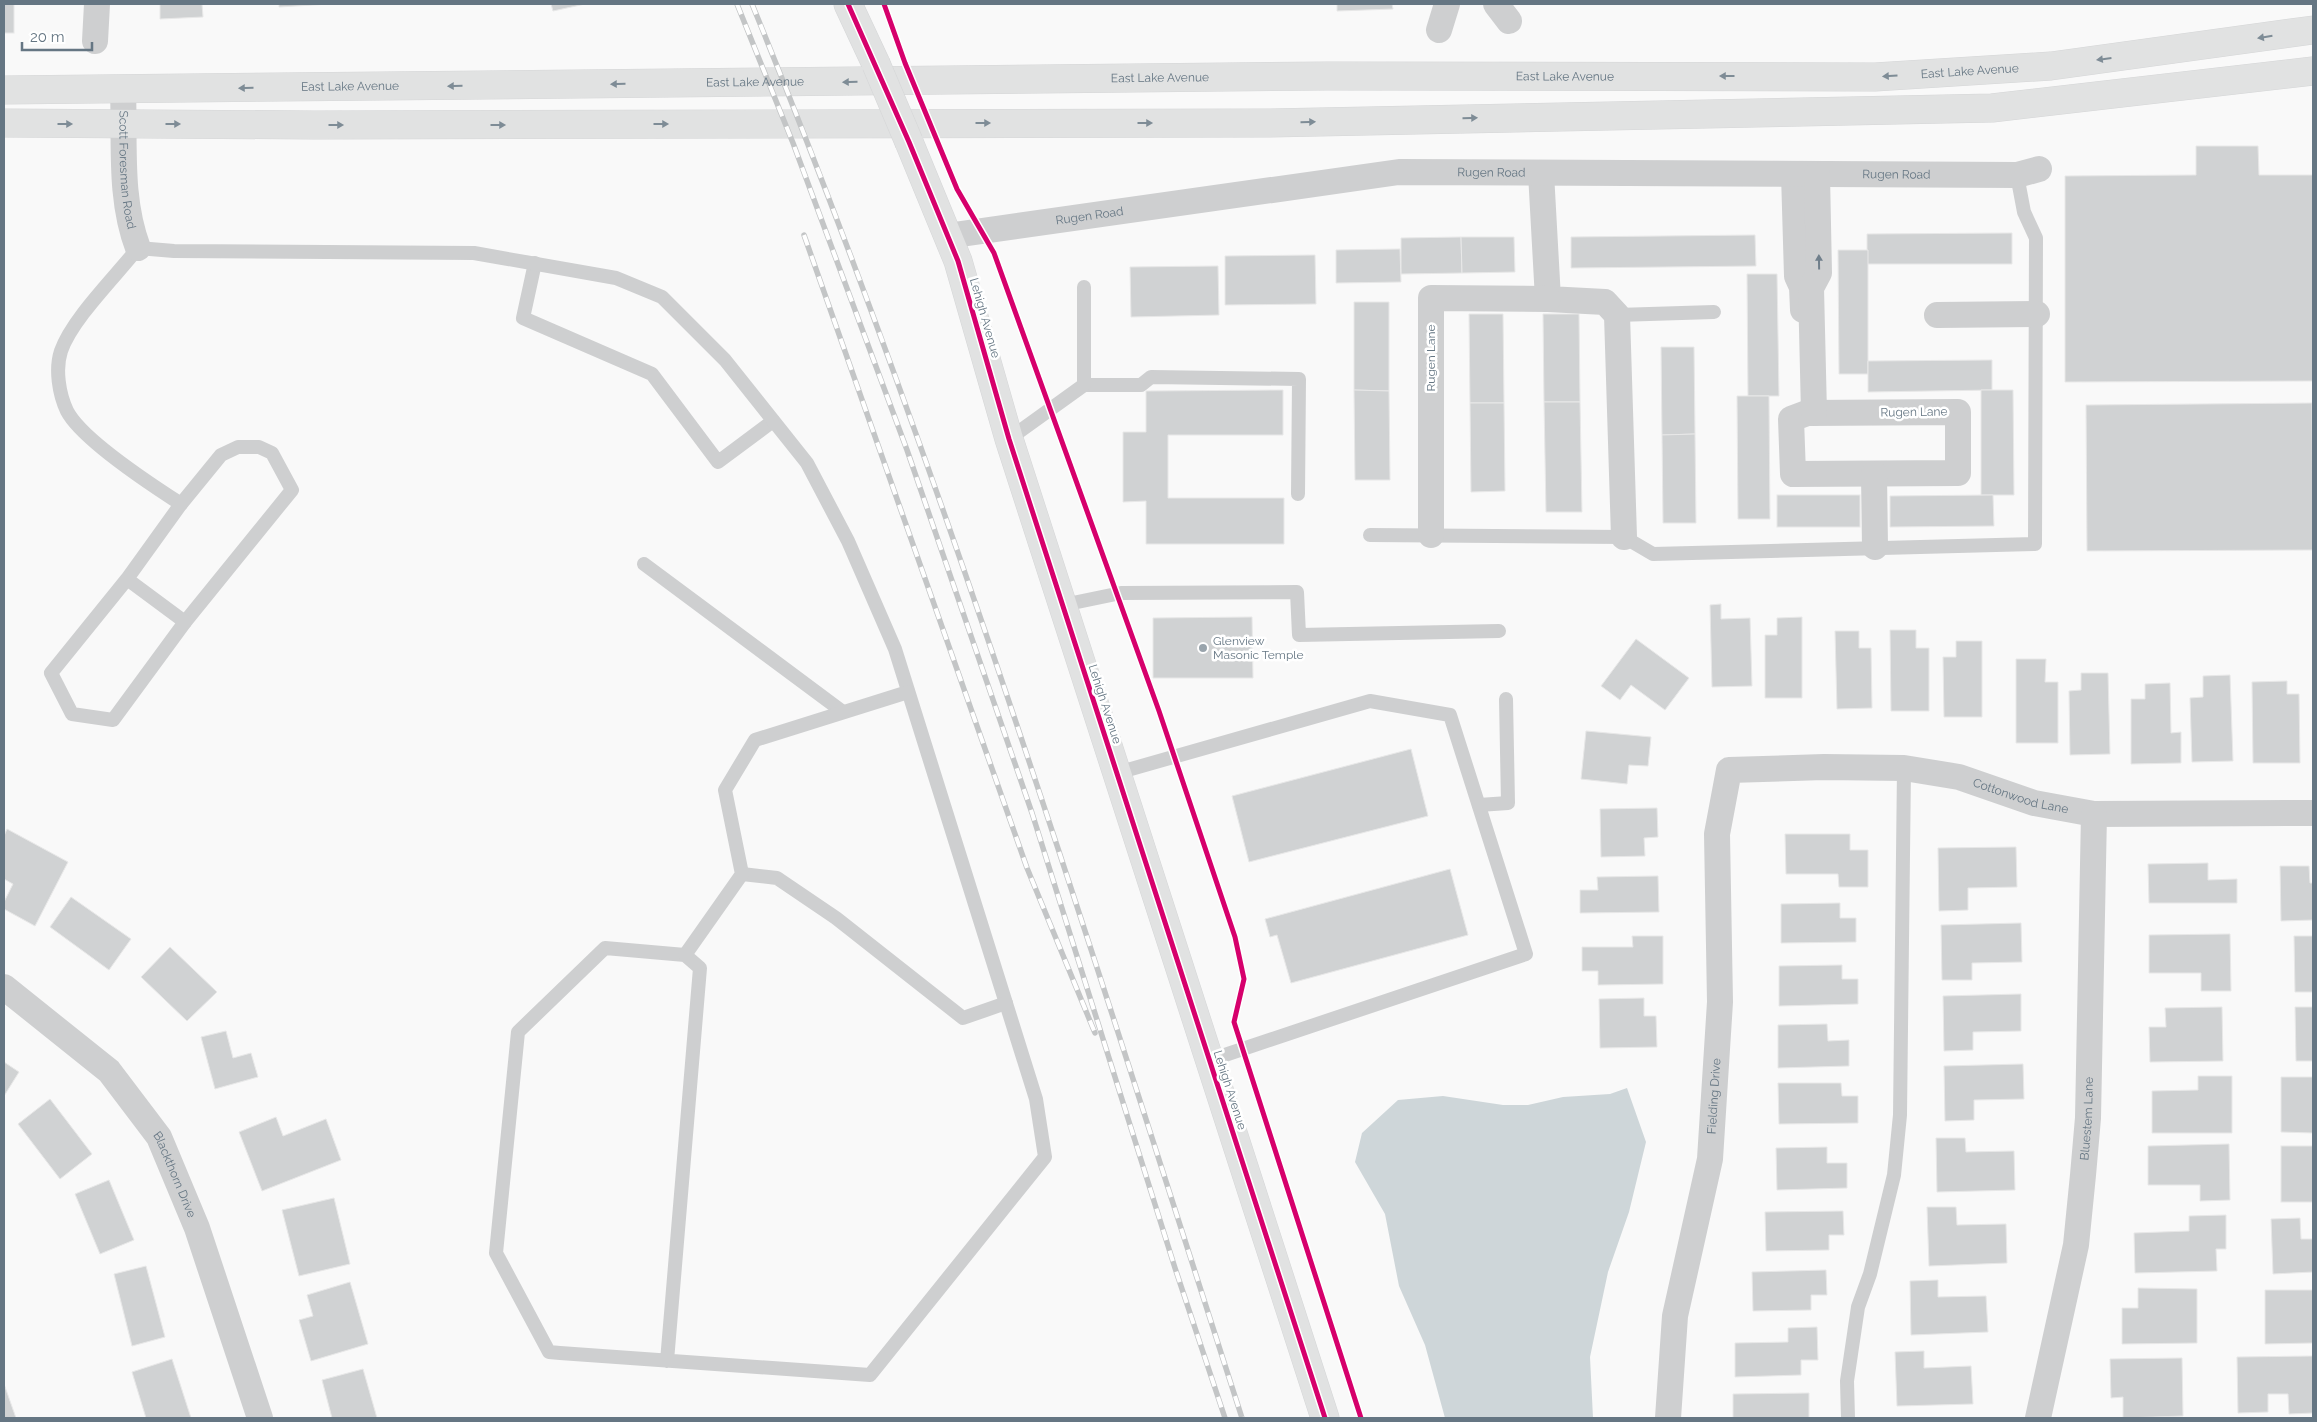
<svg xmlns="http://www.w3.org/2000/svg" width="2317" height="1422" font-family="Raleway,sans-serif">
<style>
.water{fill:#ced6d9}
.building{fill:#d0d2d3;stroke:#e8e8e8}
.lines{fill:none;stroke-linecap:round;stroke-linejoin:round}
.secondary-casing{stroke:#d5d6d7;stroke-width:29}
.primary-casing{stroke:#d5d6d7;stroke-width:29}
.lane{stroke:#cecfd0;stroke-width:14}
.street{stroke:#cecfd0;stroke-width:26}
.secondary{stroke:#e1e2e2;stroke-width:28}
.primary{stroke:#e1e2e2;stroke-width:28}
.rail-casing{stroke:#c3c5c6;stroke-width:5.5}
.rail{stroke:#fff;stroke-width:4;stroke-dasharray:11;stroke-linecap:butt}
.secondary-bridge-casing{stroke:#d5d6d7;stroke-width:29;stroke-linecap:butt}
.secondary-bridge{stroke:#e1e2e2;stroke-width:28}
.cycleway-casing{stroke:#fff;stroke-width:8}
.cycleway{stroke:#d6006c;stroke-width:5}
.oneway{fill:#7e8c96}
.oneway2{fill:#707f8b}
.poi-dot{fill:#99a4ac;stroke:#fff;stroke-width:2}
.labels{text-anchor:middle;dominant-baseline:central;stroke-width:5;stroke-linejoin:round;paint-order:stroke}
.street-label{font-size:12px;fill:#657683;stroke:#fff}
.poi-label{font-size:12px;fill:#657683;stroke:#fff;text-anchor:start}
</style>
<rect width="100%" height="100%" fill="#f9f9f9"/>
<path class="water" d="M 1627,1088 L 1646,1142 L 1629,1212 L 1608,1272 L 1590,1357 L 1593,1418 L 1445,1418 L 1425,1345 L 1399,1286 L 1385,1214 L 1355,1162 L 1362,1133 L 1398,1100 L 1443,1096 L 1503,1105 L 1528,1105 L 1563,1097 L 1610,1094 Z"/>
<g class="building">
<rect x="4" y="4" width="10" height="29"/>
<path d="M 160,4 L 202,4 L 203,17 L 160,19 Z"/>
<path d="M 279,4 L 329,4 L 279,7 Z"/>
<path d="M 551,4 L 585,4 L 553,11 Z"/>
<path d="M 1337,4 L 1392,4 L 1393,9 L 1337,11 Z"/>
<path d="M 2196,146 L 2258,146 L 2259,175 L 2313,175 L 2313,381 L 2065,382 L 2065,176 L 2196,175 Z"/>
<path d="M 2012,233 L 2012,264 L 1867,264 L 1867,234 Z"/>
<path d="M 1755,235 L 1756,266 L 1571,268 L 1571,237 Z"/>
<path d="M 1461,237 L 1462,273 L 1401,274 L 1401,238 Z"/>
<path d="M 1461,237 L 1514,237 L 1515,272 L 1462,273 Z"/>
<path d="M 1400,249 L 1401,282 L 1336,283 L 1336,250 Z"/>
<path d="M 1838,250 L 1868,250 L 1868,374 L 1839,374 Z"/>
<path d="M 1315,255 L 1316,304 L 1225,305 L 1225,256 Z"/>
<path d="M 1218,266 L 1219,315 L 1131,317 L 1130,267 Z"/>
<path d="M 1747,274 L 1777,274 L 1779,396 L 1748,396 Z"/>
<path d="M 1354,302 L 1389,302 L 1389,391 L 1354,390 Z"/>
<path d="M 1469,314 L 1503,314 L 1504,403 L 1470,403 Z"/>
<path d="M 1543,314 L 1579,314 L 1580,402 L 1544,402 Z"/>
<path d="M 1661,347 L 1694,347 L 1695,434 L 1662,435 Z"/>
<path d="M 1992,360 L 1992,390 L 1868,392 L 1868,361 Z"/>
<path d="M 1283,390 L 1283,435 L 1168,435 L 1168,498 L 1284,498 L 1284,544 L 1146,544 L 1146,501 L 1123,502 L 1123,432 L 1146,432 L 1146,391 Z"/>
<path d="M 1354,390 L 1389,391 L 1390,480 L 1355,480 Z"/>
<path d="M 1981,390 L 2013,390 L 2014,495 L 1981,495 Z"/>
<path d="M 1737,396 L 1769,396 L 1770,519 L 1738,519 Z"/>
<path d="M 1544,402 L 1580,402 L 1582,512 L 1546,512 Z"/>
<path d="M 1470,403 L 1504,403 L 1505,491 L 1471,492 Z"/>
<path d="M 2312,403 L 2313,550 L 2087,551 L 2086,405 Z"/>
<path d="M 1695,434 L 1696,523 L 1663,523 L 1662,435 Z"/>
<rect x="1777" y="495" width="83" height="32"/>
<path d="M 1993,495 L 1994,526 L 1890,527 L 1890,496 Z"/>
<path d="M 1721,604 L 1721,619 L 1750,618 L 1752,686 L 1712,687 L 1710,605 Z"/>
<path d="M 1252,617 L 1253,678 L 1153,678 L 1153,618 Z"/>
<path d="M 1802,617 L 1802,698 L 1765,698 L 1765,635 L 1777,635 L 1777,618 Z"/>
<path d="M 1890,630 L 1916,630 L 1916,648 L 1929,648 L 1929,711 L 1891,711 Z"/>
<path d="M 1835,631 L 1859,631 L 1859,648 L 1871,648 L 1872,708 L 1837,709 Z"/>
<path d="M 1636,639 L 1689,678 L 1665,710 L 1631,685 L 1620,700 L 1601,686 Z"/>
<path d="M 1956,641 L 1982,641 L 1982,717 L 1944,717 L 1943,657 L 1956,657 Z"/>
<path d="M 2016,659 L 2046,659 L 2045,682 L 2058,682 L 2058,743 L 2016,743 Z"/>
<path d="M 2081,673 L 2108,673 L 2110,754 L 2070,755 L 2069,691 L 2081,690 Z"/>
<path d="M 2230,675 L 2233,761 L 2192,762 L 2190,698 L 2203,697 L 2203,676 Z"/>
<path d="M 2287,681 L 2287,694 L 2299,694 L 2300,763 L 2253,763 L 2252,682 Z"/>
<path d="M 2170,683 L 2171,733 L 2181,732 L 2181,763 L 2131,764 L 2131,699 L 2145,699 L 2145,684 Z"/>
<path d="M 1586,731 L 1651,737 L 1648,766 L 1629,765 L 1627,784 L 1581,779 Z"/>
<path d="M 1411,749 L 1428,816 L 1249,862 L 1232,796 Z"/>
<path d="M 1657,808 L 1658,837 L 1644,838 L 1645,856 L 1601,857 L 1600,809 Z"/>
<path d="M 7,829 L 68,862 L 35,926 L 4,909 L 4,902 L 13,884 L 4,879 L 4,836 Z"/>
<path d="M 1785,834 L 1850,834 L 1850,850 L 1868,850 L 1868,887 L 1839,887 L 1838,874 L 1786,874 Z"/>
<path d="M 2016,847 L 2017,887 L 1968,888 L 1968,910 L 1939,911 L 1938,848 Z"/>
<path d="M 2208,863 L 2208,880 L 2237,879 L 2237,903 L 2149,903 L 2148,864 Z"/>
<path d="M 2280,866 L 2309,866 L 2310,883 L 2313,883 L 2313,920 L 2281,921 Z"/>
<path d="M 1450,869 L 1468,935 L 1291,983 L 1277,935 L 1270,937 L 1265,919 Z"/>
<path d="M 1658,876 L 1659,912 L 1580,913 L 1580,890 L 1598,890 L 1597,877 Z"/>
<path d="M 71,897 L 131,939 L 109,970 L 50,927 Z"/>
<path d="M 1840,903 L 1840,918 L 1856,918 L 1856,942 L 1781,943 L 1781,904 Z"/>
<path d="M 2021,923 L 2022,962 L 1972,963 L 1972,980 L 1942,980 L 1941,925 Z"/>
<path d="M 2230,934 L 2231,991 L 2201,991 L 2201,973 L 2149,973 L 2149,935 Z"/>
<path d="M 1632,936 L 1663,936 L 1663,984 L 1598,985 L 1598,971 L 1582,971 L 1582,947 L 1633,947 Z"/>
<path d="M 2294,936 L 2313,936 L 2313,992 L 2295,992 Z"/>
<path d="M 170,947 L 217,992 L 187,1021 L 141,977 Z"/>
<path d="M 1842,965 L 1842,979 L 1858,979 L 1858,1004 L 1779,1006 L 1779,966 Z"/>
<path d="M 2021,994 L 2021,1031 L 1973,1032 L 1973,1050 L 1944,1051 L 1943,996 Z"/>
<path d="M 1644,998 L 1644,1016 L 1656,1016 L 1657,1047 L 1600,1048 L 1599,999 Z"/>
<path d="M 2222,1007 L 2223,1061 L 2150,1062 L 2149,1027 L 2166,1027 L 2165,1008 Z"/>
<path d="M 2295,1007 L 2313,1007 L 2313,1061 L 2296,1061 Z"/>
<path d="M 1827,1024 L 1828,1041 L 1849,1040 L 1849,1066 L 1778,1068 L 1778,1025 Z"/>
<path d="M 226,1031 L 233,1058 L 251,1053 L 258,1077 L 215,1089 L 201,1037 Z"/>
<path d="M 4,1062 L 19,1072 L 4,1096 Z"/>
<path d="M 2023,1064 L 2024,1099 L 1974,1100 L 1974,1120 L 1945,1121 L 1944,1066 Z"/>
<path d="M 2198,1076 L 2232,1076 L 2232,1133 L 2152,1133 L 2152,1091 L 2198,1090 Z"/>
<path d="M 2281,1077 L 2313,1077 L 2313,1133 L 2281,1132 Z"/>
<path d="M 1778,1083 L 1841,1083 L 1842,1096 L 1858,1096 L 1858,1123 L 1779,1124 Z"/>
<path d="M 50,1099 L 92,1154 L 60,1179 L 18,1124 Z"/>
<path d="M 276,1117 L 283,1136 L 326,1119 L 341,1160 L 262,1191 L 239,1132 Z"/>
<path d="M 1936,1138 L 1965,1138 L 1966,1152 L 2014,1151 L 2015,1190 L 1937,1192 Z"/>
<path d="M 2229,1144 L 2230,1200 L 2200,1201 L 2200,1185 L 2148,1185 L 2148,1146 Z"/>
<rect x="2281" y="1146" width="32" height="56"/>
<path d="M 1827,1147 L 1827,1163 L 1847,1163 L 1847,1188 L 1777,1190 L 1776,1148 Z"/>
<path d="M 109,1180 L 134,1240 L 100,1254 L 75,1194 Z"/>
<path d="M 334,1198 L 350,1264 L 299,1276 L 282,1210 Z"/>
<path d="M 1927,1207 L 1956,1207 L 1957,1225 L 2006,1224 L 2007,1263 L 1929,1266 Z"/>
<path d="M 1843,1211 L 1844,1235 L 1829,1235 L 1829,1250 L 1766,1251 L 1765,1212 Z"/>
<path d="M 2226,1215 L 2226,1249 L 2216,1249 L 2217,1271 L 2135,1273 L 2134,1233 L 2189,1231 L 2189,1216 Z"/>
<path d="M 2300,1218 L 2301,1239 L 2313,1239 L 2313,1272 L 2273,1274 L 2271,1219 Z"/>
<path d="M 146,1266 L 165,1337 L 132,1346 L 114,1274 Z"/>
<path d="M 1826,1270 L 1827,1295 L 1811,1295 L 1811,1310 L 1753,1311 L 1752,1272 Z"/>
<path d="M 1938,1280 L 1938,1297 L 1986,1296 L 1988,1332 L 1911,1335 L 1910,1281 Z"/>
<path d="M 350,1282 L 368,1344 L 311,1361 L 299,1320 L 313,1316 L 307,1295 Z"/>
<path d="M 2138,1288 L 2197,1289 L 2197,1343 L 2122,1344 L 2122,1308 L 2138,1308 Z"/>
<path d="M 2265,1290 L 2313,1290 L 2313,1343 L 2265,1344 Z"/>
<path d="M 1817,1327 L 1818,1360 L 1801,1360 L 1801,1375 L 1735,1377 L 1735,1343 L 1788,1342 L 1788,1328 Z"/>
<path d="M 1924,1351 L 1924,1368 L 1971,1366 L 1973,1404 L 1897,1406 L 1895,1352 Z"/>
<path d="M 2313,1356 L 2313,1413 L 2289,1414 L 2288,1394 L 2268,1394 L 2268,1412 L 2238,1413 L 2237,1357 Z"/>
<path d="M 2182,1358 L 2183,1416 L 2123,1418 L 2123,1397 L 2111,1398 L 2110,1359 Z"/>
<path d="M 172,1359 L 191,1418 L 146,1418 L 132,1372 Z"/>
<path d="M 363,1369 L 377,1418 L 332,1418 L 322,1380 Z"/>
<path d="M 4,1384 L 16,1418 L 4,1418 Z"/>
<path d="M 1809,1393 L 1809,1418 L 1733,1418 L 1733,1394 Z"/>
</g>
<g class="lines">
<g class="secondary-casing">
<g id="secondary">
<path d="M 848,4 L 876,64"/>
<path d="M 909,142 L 958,261 L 1009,439 L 1325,1418"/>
</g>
</g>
<g class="primary-casing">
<g id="primary">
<path id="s6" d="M 4,90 L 1327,76 L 1875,77 L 2051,66 L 2313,30"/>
<path d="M 4,123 L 314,125 L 1268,123 L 1992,108 L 2313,71"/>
</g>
</g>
<g class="lane">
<path d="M 535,263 L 523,318 L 652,374 L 718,462 L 773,421"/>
<path d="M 1617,315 L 1714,312"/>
<path d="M 1084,385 L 1141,385 L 1151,377 L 1299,379 L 1298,494"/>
<path d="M 1009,439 L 1084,385 L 1084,287"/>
<path d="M 181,504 L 221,455 L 238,447 L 259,447 L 272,453 L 292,490 L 185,622"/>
<path d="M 1370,535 L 1624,537 L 1653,554 L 2035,544 L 2036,238 L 2024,212 L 2017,175"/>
<path d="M 644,564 L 843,712"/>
<path d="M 127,579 L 185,622 L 113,720 L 72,714 L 51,673 L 127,579 L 181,504 C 153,486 82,440 67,411 C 59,394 55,369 61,351 C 72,319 116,276 138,248 L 174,251 L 474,253 L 616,278 L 662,297 L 725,360 L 807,463 L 848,541 L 895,649 L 1036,1099 L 1045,1157 L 870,1375 L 560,1353 L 549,1352 L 496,1253 L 518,1032 L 605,948 L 685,955 L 700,968 L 667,1361"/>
<path d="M 1063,605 L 1121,593 L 1297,592 L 1299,635 L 1499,631"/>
<path d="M 1117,773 L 1370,701 L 1450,715 L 1526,954 L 1210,1060"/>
<path d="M 1479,805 L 1508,803 L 1506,699"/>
<path d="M 742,874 L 777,878 L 836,918 L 963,1018 L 1006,1003"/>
<path d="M 685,955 L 742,874 L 725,790 L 755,740 L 908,692"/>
<path d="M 1848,1418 L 1847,1381 L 1858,1307 L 1870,1274 L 1894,1175 L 1900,1115 L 1904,768"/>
</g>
<g class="street">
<path d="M 1496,4 L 1509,21"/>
<path d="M 1439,30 L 1447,4"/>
<path d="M 95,41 L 97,4"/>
<path id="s1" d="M 123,90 C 125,143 119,198 138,248"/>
<path d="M 1541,173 L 1548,299 L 1605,302 L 1617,315 L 1624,537"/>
<path d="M 1794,174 L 1797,276 L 1802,287 L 1803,310"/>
<path id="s2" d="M 947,236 L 1399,172 L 2017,175 L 2039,169"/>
<path d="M 1937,315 L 2037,314"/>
<path d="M 1958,412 L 1958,473 L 1793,474 L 1791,419 L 1807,413 Z"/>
<path d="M 1814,413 L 1811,288 L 1819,273 L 1817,175"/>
<path d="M 1874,474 L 1875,547"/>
<path d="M 1431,535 L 1431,298 L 1548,299"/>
<path id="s3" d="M 4,987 L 109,1071 L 159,1137 L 197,1228 L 260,1418"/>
<path id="s4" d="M 1668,1418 L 1675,1316 L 1710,1159 L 1720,1002 L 1717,834 L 1729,770 L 1824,767 L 1904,768 L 1959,777 L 2034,803 L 2094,814 L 2313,813"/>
<path id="s5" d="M 2038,1418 L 2076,1245 L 2083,1175 L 2088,1118 L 2094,814"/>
</g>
<use href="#secondary" class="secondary"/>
<use href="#primary" class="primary"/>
<g class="rail-casing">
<g id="rail">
<path d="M 737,4 L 793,143 L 907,450 L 1032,813 L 1175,1268 L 1225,1418"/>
<path d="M 752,4 C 941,466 1089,943 1242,1418"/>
<path d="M 804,235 L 1027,868 L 1095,1033"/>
</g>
</g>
<use href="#rail" class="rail"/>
<g class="secondary-bridge-casing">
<path id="secondary-bridge" d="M 876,64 L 909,142"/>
</g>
<use href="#secondary-bridge" class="secondary-bridge"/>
<g class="cycleway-casing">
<g id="cycleway">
<path d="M 848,4 L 909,142 L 958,261 L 1009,439 L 1325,1418"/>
<path d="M 884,4 L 905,63 L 957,189 L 994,253 L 1159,711 L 1235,937 L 1244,979 L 1234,1022 L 1361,1418"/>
</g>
</g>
<use href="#cycleway" class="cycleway"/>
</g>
<defs><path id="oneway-solid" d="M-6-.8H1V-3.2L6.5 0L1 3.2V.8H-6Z" transform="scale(1.25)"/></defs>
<g class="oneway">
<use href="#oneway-solid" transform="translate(2265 37) rotate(171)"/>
<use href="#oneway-solid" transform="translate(2104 59) rotate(173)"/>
<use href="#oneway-solid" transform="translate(1727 76) rotate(-180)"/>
<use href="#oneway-solid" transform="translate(1890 76) rotate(177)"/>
<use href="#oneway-solid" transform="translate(850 82) rotate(179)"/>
<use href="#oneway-solid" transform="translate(618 84) rotate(179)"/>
<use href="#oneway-solid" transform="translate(455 86) rotate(179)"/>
<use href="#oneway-solid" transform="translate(246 88) rotate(179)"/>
<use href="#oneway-solid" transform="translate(1470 118) rotate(-1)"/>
<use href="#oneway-solid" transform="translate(1308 122) rotate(-1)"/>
<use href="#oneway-solid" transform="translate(983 123)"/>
<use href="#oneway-solid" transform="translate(1145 123)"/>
<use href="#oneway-solid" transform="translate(65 124)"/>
<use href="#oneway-solid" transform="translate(173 124)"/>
<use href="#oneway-solid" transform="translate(661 124)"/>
<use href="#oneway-solid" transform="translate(336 125)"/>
<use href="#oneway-solid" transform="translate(498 125)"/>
</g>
<use class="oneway2" href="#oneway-solid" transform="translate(1819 262) rotate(-91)"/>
<circle class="poi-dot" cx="1203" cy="648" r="5"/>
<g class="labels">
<g class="street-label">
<text stroke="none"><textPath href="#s6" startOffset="1966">East Lake Avenue</textPath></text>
<text stroke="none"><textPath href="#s6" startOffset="1561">East Lake Avenue</textPath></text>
<text stroke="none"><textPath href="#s6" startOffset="1156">East Lake Avenue</textPath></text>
<text stroke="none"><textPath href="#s6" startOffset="751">East Lake Avenue</textPath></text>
<text stroke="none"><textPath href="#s6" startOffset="346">East Lake Avenue</textPath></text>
<text stroke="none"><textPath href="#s1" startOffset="80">Scott Foresman Road</textPath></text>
<text stroke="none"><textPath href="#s2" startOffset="549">Rugen Road</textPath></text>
<text stroke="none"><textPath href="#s2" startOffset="954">Rugen Road</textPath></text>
<text stroke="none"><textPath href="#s2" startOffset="144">Rugen Road</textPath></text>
<text transform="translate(985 318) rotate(74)">Lehigh Avenue</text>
<text transform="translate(1431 358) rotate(-90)">Rugen Lane</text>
<text transform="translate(1914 412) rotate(-1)">Rugen Lane</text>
<text transform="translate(1105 704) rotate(72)">Lehigh Avenue</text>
<text stroke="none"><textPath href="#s4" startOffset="949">Cottonwood Lane</textPath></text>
<text transform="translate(1230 1090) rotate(72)">Lehigh Avenue</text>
<text stroke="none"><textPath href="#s4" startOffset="326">Fielding Drive</textPath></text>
<text stroke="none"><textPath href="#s5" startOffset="304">Bluestem Lane</textPath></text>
<text stroke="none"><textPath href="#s3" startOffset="258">Blackthorn Drive</textPath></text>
</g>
<g class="poi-label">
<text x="1213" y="641">Glenview<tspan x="1213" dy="14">Masonic Temple</tspan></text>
</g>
</g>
<rect width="2317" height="1422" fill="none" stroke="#657683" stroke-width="10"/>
<path d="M22 42v8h70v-8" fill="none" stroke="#657683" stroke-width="2.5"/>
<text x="30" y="42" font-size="15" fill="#657683" stroke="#ffffff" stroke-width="4" paint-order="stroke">20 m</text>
</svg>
